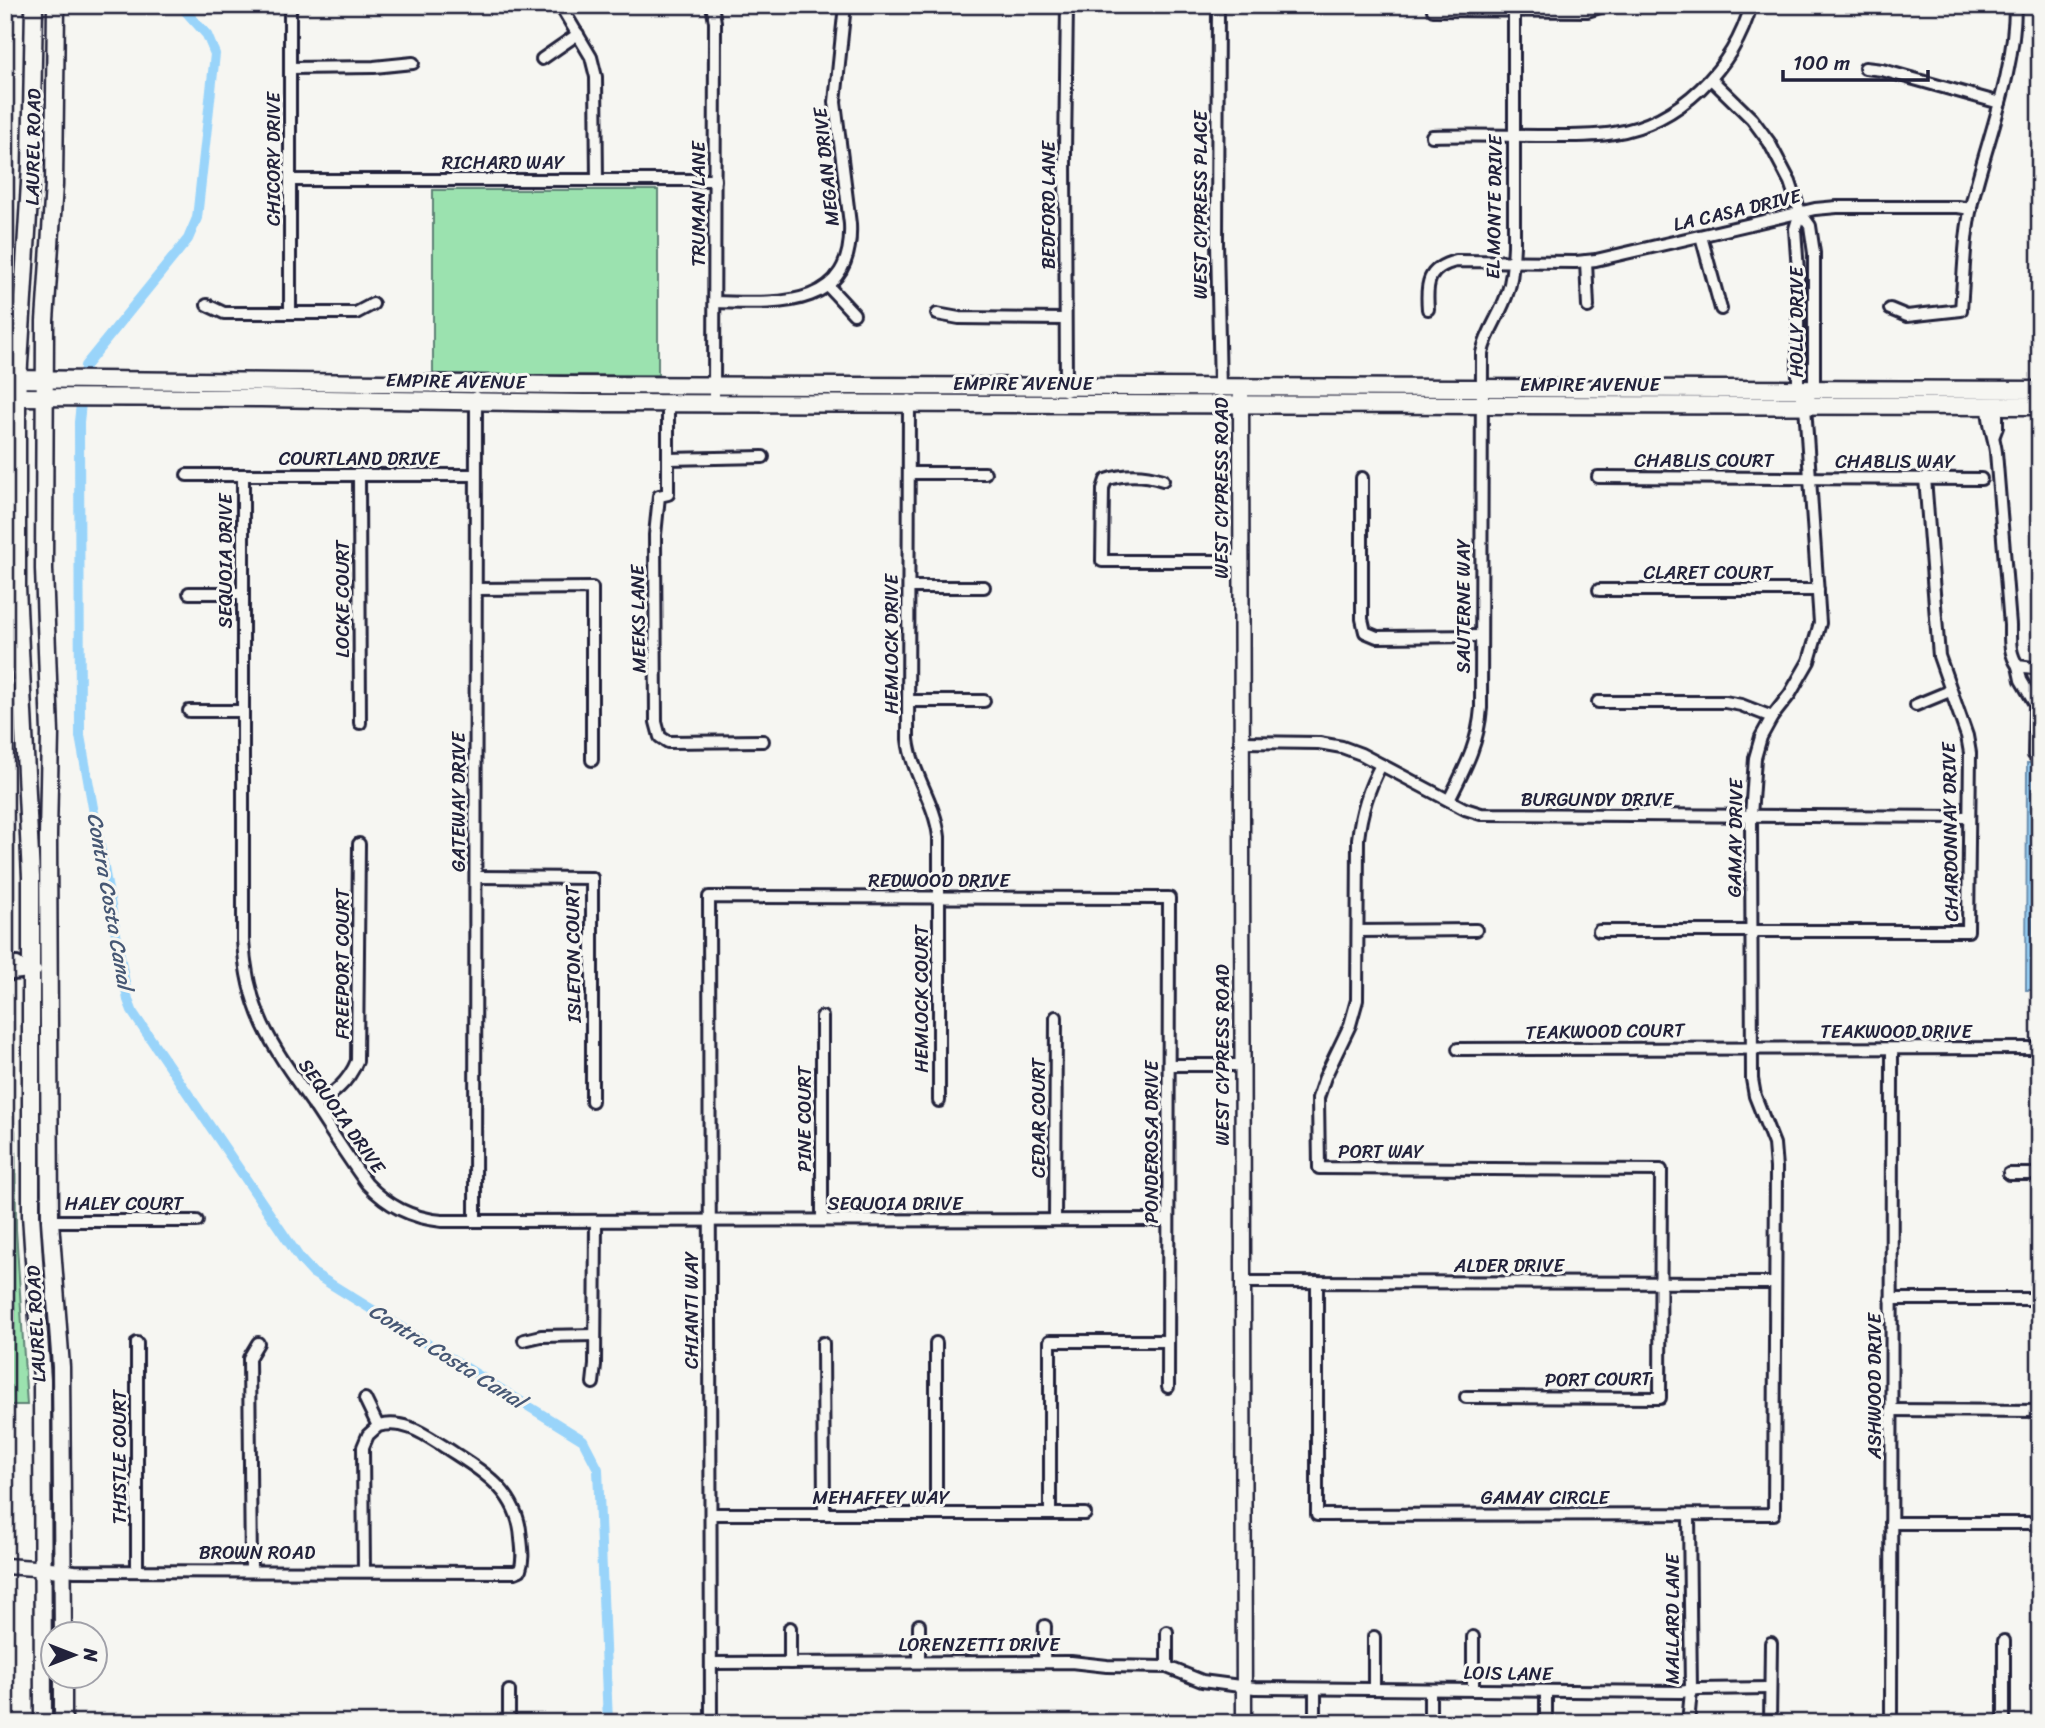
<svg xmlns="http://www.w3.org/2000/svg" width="2045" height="1728" font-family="Sriracha,sans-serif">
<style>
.green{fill:#9be2af;stroke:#5e8275;stroke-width:2}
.water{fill:#99d4fa;stroke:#698dae;stroke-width:2}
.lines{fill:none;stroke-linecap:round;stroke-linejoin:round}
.shore{stroke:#526987;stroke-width:2}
.canal{stroke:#99d4fa;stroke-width:10}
.minor-casing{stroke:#22223b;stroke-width:16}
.tertiary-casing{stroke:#22223b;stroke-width:19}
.secondary-casing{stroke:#22223b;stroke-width:21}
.minor{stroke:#f6f6f2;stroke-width:10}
.tertiary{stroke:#f6f6f2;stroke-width:14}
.secondary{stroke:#f6f6f2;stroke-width:16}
.labels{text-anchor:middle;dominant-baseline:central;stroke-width:6;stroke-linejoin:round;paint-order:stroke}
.street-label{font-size:19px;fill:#22223b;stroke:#f6f6f2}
.water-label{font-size:21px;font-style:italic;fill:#465774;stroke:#f6f6f2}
</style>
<rect width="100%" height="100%" fill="#f6f6f2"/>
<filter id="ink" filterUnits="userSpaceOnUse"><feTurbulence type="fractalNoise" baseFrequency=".0143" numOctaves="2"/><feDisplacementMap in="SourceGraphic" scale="14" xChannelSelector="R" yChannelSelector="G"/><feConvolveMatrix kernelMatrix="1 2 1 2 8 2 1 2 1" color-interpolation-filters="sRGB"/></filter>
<g filter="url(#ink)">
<g class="green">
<rect x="433" y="190" width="225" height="185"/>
<path d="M 5,1122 L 11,1122 L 15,1131 L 16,1229 L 27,1405 L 5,1405 Z"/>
</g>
<path class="water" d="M 2027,763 L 2040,763 L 2040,990 L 2026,990 Z"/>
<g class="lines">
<path class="shore" d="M 2040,770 L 2034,773 L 2033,980 L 2035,983 L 2040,983"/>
<path class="canal" d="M 180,5 L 207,35 L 215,54 L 197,218 L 188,239 L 85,366 L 79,422 L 80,736 L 128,1000 L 133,1013 L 301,1260 L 313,1273 L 583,1440 L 598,1469 L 608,1723"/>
<g class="minor-casing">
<g id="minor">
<path d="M 560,5 L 591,57 L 596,77 L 597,180"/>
<path d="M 712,5 L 715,22 L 714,403"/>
<path d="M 1218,5 L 1217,242 L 1220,391"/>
<path d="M 1433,10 L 1587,11 L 1607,5"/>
<path d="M 542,59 L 578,34"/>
<path d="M 290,68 L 374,67 L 413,63"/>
<path d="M 1865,68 L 1882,70 L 2000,103"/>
<path d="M 1711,79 L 1752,119 L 1769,142 L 1790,182 L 1800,212 L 1810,226 L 1814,253 L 1814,388 L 1810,395"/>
<path d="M 1432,136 C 1469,135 1507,136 1544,136 C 1567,136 1591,137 1614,133 C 1679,123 1734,68 1751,5"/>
<path d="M 290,180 L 715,180"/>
<path d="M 1701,236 L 1721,309"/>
<path d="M 1586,261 L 1588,307"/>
<path d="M 828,286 L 854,314"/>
<path d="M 715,302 C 777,304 854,310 850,224 L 835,102 L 845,5"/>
<path d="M 207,305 L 224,313 L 356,313 L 373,304"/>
<path d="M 1428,309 C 1426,284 1427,268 1456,261 L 1576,262 L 1596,260 L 1815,209 L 1837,207 L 1958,207 L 1971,209"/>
<path d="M 1890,309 L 1907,316 L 1961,310 C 1964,273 1964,234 1973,198 C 1989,134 2015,72 2015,5"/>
<path d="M 290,313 L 290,5"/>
<path d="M 937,314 L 959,318 L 1065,319"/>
<path d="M 1066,391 L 1065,152 L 1067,5"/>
<path d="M 909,400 L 908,739 C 912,775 935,801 939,837 L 939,1101"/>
<path d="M 668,403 L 668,494 L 659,496 L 655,535 L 656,722 L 660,737 L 668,742 L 763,741"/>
<path d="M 1988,406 C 1988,423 1994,436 1996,452 L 2010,625 C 2010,641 2009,653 2018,666 L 2040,669"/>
<path d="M 1994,435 L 1997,427 L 1997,406"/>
<path d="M 668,459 L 763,457"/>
<path d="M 909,473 L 985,473"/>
<path d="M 187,475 L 475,475"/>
<path d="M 243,476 L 243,940 C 247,1013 273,1047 313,1104 C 331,1131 348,1158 367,1184 C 388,1206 411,1218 442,1221 L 1168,1220"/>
<path d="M 359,476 L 360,723"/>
<path d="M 1598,477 L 1981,479"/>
<path d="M 1362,478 L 1362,619 L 1365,632 L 1377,637 L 1481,636"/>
<path d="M 1163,480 C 1144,474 1126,473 1106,480 L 1103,489 L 1102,561 L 1240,561"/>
<path d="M 909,587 L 984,587"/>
<path d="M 476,589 L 592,588 L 592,760"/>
<path d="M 1599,590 L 1818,590"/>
<path d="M 189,593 L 243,593"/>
<path d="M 2018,666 L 2021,680 L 2035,704 L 2034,755"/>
<path d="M 909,701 L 984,701"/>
<path d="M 1598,702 L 1725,702 L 1741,705 L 1772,717"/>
<path d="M 1916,705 L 1950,691"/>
<path d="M 189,711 L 243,711"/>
<path d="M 1240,742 L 1319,743 L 1342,747 L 1361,754 L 1465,809 L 1481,814 L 1969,817"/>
<path d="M 1381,765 C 1368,789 1361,812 1358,839 L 1357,1000 L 1350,1025 L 1325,1077 L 1318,1098 L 1319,1168 L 1661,1170 L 1660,1398 L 1466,1397"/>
<path d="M 1449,800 C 1465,768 1478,745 1481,708 L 1482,353 C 1487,330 1502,313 1508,291 C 1513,277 1513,261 1514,246 L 1514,5"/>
<path d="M 476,877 L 592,878 L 592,1101"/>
<path d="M 1358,931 L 1476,930"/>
<path d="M 1599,931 L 1968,931 L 1970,753 L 1967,736 L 1939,656 L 1925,478"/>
<path d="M 5,963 L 17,963 L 30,971"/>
<path d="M 5,975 L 36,971"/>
<path d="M 822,1017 L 822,1220"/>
<path d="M 1458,1049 L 2040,1048"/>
<path d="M 1169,1065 L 1242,1065"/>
<path d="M 314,1106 C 333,1094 348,1083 357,1061 L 359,844"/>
<path d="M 2009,1174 L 2040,1174"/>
<path d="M 1055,1220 L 1056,1017"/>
<path d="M 50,1221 L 197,1221"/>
<path d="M 475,1221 L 476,397"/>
<path d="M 1243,1282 L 1775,1283"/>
<path d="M 1317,1282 L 1317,1515 L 1774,1514 L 1776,1168 L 1774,1144 L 1755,1096 L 1752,1079 L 1751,816 L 1755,758 L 1761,737 L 1772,717 L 1790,694 L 1809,661 L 1820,623 L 1805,406 L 1798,389 L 1798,271 L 1795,229 L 1800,212"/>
<path d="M 1891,1299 L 2040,1299"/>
<path d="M 524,1340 L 541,1336 L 595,1335"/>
<path d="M 823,1343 L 824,1514"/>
<path d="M 936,1343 L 936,1514"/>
<path d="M 593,1383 L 595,1365 L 596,1221"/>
<path d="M 365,1399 L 378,1426"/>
<path d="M 1891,1410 L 2040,1411"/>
<path d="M 711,1514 L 1085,1514"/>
<path d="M 1050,1514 L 1050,1341 L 1168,1341"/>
<path d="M 1891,1523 L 2040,1523"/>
<path d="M 63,1570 L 75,1571 L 515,1572 L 520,1570 C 524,1559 522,1549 521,1538 C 518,1491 483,1472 448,1449 C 425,1435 406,1419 378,1426 L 368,1435 L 363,1447 L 364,1571"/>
<path d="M 137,1571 L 137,1343"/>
<path d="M 251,1571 L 249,1358 L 258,1343"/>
<path d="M 919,1625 L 919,1661"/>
<path d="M 790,1628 L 790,1663"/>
<path d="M 1374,1637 L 1374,1689"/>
<path d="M 1473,1637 L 1473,1689"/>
<path d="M 1044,1661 L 1045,1626"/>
<path d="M 711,1663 L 1071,1662 L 1107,1666 L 1167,1667 L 1202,1681 L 1255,1688 L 1681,1692 L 1698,1689 L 1770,1688"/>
<path d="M 1167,1667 L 1167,1632"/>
<path d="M 1430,1690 L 1430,1723"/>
<path d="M 1546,1692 L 1546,1723"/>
<path d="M 509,1723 L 509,1691"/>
<path d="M 711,1723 L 709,897 L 1169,898 L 1168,1387"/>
<path d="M 1315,1723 L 1315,1689"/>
<path d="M 1688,1723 L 1691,1691 L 1689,1515"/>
<path d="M 1770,1723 L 1771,1643"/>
<path d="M 1891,1723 L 1892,1049"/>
<path d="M 2004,1723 L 2004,1641"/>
</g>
</g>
<g class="tertiary-casing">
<g id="tertiary">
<path d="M 1241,387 L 1244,1723"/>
<path d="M 5,1566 L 63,1570"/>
</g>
</g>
<g class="secondary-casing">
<g id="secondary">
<path d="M 34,5 L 31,166 L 17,397 L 17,587 L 31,877 L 31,1215 L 42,1380 L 43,1723"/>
<path d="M 56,5 L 54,185 L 45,321 L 44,569 L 50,733 L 48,837 L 50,1221 L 61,1367 L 63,1634"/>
<path d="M 5,379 L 563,385 L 2040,390"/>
<path d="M 5,397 L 261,398 L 584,403 L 2040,406"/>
<path d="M 63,1723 L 63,1676"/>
</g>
</g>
<use href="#minor" class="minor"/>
<use href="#tertiary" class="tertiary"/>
<use href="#secondary" class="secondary"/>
</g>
</g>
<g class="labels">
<g class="street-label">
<text transform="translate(33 147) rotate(-89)">LAUREL ROAD</text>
<text transform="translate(273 159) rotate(-90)">CHICORY DRIVE</text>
<text x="503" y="162">RICHARD WAY</text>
<text transform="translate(826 167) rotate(-96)">MEGAN DRIVE</text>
<text transform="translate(698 204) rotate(-90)">TRUMAN LANE</text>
<text transform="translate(1048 205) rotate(-90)">BEDFORD LANE</text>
<text transform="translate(1200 205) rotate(-90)">WEST CYPRESS PLACE</text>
<text transform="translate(1494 207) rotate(-89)">EL MONTE DRIVE</text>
<text transform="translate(1737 210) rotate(-13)">LA CASA DRIVE</text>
<text transform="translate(1796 322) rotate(-90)">HOLLY DRIVE</text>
<text transform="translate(456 381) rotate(1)">EMPIRE AVENUE</text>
<text x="1023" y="383">EMPIRE AVENUE</text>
<text x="1590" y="384">EMPIRE AVENUE</text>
<text x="359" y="458">COURTLAND DRIVE</text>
<text x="1704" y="460">CHABLIS COURT</text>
<text x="1895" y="461">CHABLIS WAY</text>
<text transform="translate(1221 488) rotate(-90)">WEST CYPRESS ROAD</text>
<text transform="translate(225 561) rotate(-90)">SEQUOIA DRIVE</text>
<text x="1708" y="572">CLARET COURT</text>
<text transform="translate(342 599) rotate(-90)">LOCKE COURT</text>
<text transform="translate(1463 606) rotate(-90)">SAUTERNE WAY</text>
<text transform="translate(638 619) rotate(-91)">MEEKS LANE</text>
<text transform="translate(891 644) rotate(-90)">HEMLOCK DRIVE</text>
<text x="1597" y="799">BURGUNDY DRIVE</text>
<text transform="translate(458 802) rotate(-90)">GATEWAY DRIVE</text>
<text transform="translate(1950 832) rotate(-91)">CHARDONNAY DRIVE</text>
<text transform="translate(1735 838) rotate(-89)">GAMAY DRIVE</text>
<text x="939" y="880">REDWOOD DRIVE</text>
<text transform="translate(573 954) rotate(-91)">ISLETON COURT</text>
<text transform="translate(342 964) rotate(-90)">FREEPORT COURT</text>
<text transform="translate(921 999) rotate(-90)">HEMLOCK COURT</text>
<text transform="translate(1605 1031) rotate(-1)">TEAKWOOD COURT</text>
<text x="1896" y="1031">TEAKWOOD DRIVE</text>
<text transform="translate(1222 1055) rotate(-90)">WEST CYPRESS ROAD</text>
<text transform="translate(342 1116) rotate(55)">SEQUOIA DRIVE</text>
<text transform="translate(1038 1118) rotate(-90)">CEDAR COURT</text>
<text transform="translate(804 1119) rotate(-90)">PINE COURT</text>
<text transform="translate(1151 1142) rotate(-90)">PONDEROSA DRIVE</text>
<text x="1381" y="1151">PORT WAY</text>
<text x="124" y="1203">HALEY COURT</text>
<text x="895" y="1203">SEQUOIA DRIVE</text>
<text x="1509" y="1265">ALDER DRIVE</text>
<text transform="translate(691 1310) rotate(-90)">CHIANTI WAY</text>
<text transform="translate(36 1324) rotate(-93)">LAUREL ROAD</text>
<text transform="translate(1598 1379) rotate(-1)">PORT COURT</text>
<text transform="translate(1874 1386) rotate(-90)">ASHWOOD DRIVE</text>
<text transform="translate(119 1457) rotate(-90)">THISTLE COURT</text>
<text x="881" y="1497">MEHAFFEY WAY</text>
<text x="1545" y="1497">GAMAY CIRCLE</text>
<text x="257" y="1552">BROWN ROAD</text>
<text transform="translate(1672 1619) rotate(-90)">MALLARD LANE</text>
<text x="979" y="1644">LORENZETTI DRIVE</text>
<text transform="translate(1508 1673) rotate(1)">LOIS LANE</text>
</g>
<g class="water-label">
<text transform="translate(110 901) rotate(80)">Contra Costa Canal</text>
<text transform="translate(447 1356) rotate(32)">Contra Costa Canal</text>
</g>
</g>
<rect width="2045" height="1728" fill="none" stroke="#f6f6f2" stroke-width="28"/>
<rect x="14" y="14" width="2017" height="1700" fill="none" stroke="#22223b" stroke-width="2.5" filter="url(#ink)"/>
<g transform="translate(74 1655) rotate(90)"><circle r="33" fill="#f6f6f2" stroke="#a1a1a9" stroke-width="2"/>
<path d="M0-5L12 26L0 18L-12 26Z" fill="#22223b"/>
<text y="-10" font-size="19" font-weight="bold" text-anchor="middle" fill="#22223b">N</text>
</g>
<path d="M1783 70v10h145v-10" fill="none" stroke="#22223b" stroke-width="3.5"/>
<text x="1793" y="70" font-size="21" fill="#22223b" stroke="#f6f6f2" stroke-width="5" paint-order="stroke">100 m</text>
</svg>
